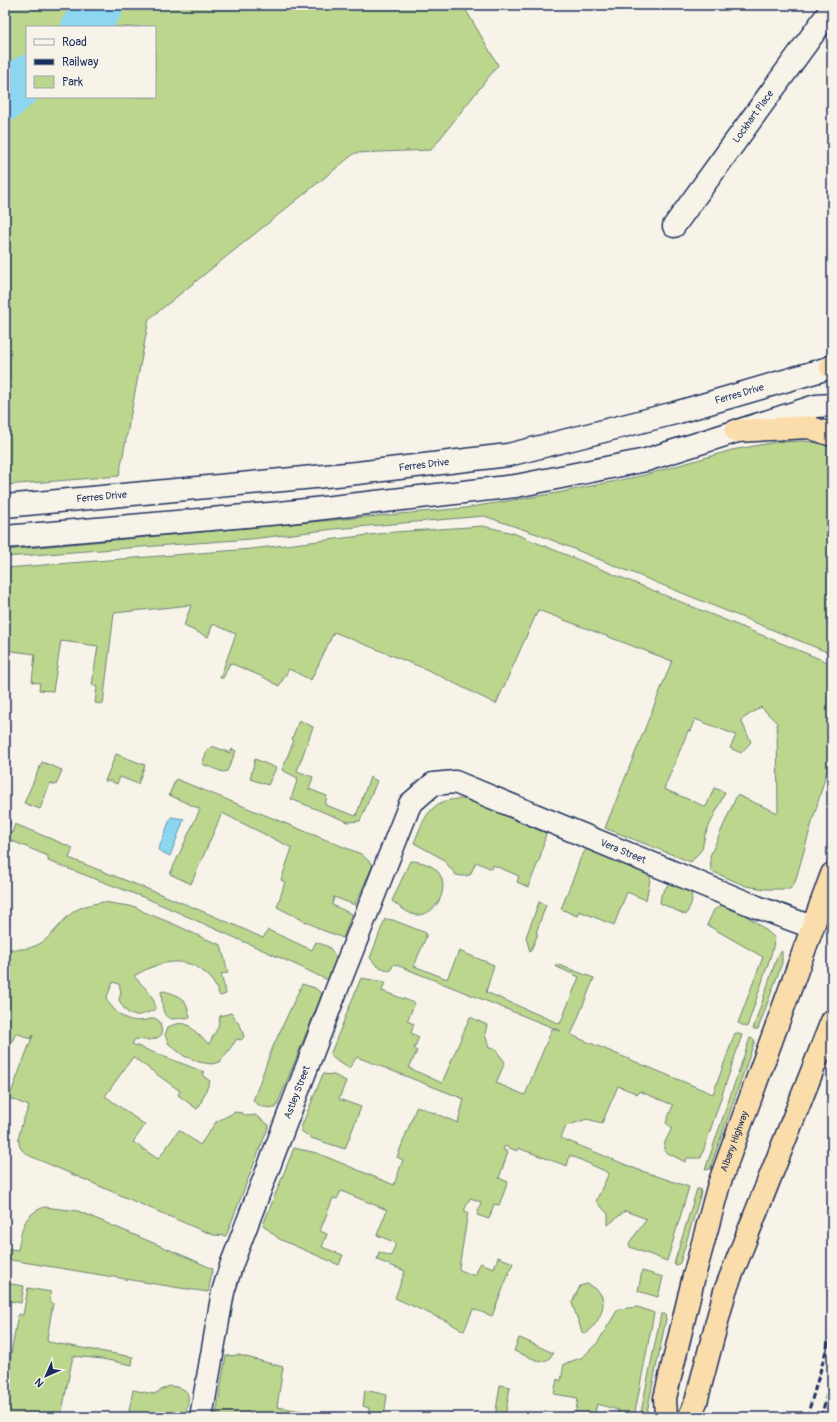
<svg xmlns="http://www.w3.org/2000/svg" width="837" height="1422" font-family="Pangolin,sans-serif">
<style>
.green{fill:#bdd68d;stroke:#6c8276;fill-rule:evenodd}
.water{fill:#8dd6ef;stroke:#5f93b5}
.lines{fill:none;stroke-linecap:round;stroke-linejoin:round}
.river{stroke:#8dd6ef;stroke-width:46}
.minor-casing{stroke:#1b2f5e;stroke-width:25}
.highway-casing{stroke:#1b2f5e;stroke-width:25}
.minor{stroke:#f7f3e8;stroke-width:22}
.highway{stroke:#faddab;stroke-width:22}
.rail{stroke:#1b2f5e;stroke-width:3;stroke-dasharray:6 3;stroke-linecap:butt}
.labels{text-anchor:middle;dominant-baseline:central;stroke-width:3;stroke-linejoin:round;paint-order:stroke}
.street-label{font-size:10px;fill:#1b2f5e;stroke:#f7f3e8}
</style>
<rect width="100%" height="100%" fill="#f7f3e8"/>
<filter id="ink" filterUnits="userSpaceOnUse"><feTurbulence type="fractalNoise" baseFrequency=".025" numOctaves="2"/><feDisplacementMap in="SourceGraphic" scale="8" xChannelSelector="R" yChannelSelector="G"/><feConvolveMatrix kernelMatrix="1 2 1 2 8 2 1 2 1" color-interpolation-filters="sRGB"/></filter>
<g filter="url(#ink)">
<g class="green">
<path d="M 5,5 L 463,5 L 498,65 L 431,150 L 355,153 L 149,319 L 119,476 L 5,485 ZM 27,27 L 155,27 L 155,97 L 27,97 Z"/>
<path d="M 804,441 L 832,445 L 832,654 L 537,534 L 484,516 L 334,529 L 251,539 L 5,557 L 5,550 L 465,508 L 557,493 L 645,475 L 732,450 L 776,442 Z"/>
<path d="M 483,526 L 513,533 L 832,664 L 832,753 L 795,882 L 790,889 L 765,889 L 746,886 L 711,871 L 710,856 L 737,795 L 778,813 L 777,723 L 761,707 L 741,720 L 751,742 L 741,753 L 730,748 L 736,735 L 695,719 L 690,731 L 688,731 L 664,789 L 706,807 L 714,788 L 725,792 L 705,835 L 702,849 L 691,862 L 605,828 L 672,661 L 538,610 L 496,704 L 428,670 L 334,632 L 311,680 L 289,669 L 279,686 L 263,677 L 230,663 L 223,678 L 220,678 L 236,634 L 213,624 L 208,637 L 184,626 L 191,605 L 114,613 L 103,704 L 95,703 L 97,687 L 92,685 L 98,646 L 61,641 L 53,691 L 39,690 L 40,683 L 32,682 L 35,654 L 5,650 L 5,568 L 251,549 L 395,532 Z"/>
<path d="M 299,720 L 313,727 L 297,771 L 313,777 L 309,789 L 327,796 L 325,805 L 356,816 L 370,777 L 377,781 L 360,821 L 348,822 L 291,799 L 298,778 L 282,770 L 294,740 L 292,739 Z"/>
<path d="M 212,746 L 230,753 L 232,749 L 236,751 L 227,771 L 223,772 L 202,764 L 208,748 L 210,750 Z"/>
<path d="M 116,754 L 145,765 L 138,784 L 120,777 L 117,784 L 110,781 L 105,781 Z"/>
<path d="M 255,759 L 276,768 L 268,785 L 250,779 Z"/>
<path d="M 42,762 L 62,770 L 56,785 L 50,783 L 40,809 L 24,803 Z"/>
<path d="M 176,779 L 361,854 L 373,865 L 355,905 L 334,897 L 332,905 L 352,914 L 343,938 L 322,930 L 277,907 L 285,882 L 281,880 L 292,848 L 222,813 L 191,884 L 170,874 L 200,809 L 169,795 Z"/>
<path d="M 465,799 L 546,833 L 540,858 L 528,887 L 517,882 L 519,876 L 493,865 L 492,869 L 476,862 L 470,875 L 462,876 L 456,875 L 443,859 L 414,843 C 421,826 428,803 450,800 C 455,799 460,799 465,799 Z"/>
<path d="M 5,821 L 11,823 L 6,831 L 12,833 L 15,824 L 73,848 L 69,858 C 134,884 199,908 263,938 L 268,930 L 312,950 L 316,942 L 329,947 L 337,958 L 329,979 L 325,979 L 303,968 L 148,899 L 48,861 L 48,856 L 5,838 Z"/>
<path d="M 587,848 L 651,875 L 646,900 L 627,892 L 614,925 L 579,911 L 577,916 L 561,909 L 576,871 L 580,859 Z"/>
<path d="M 410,861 C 418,861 427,863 434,868 C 453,882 439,916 416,915 C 408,914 399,906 392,901 Z"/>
<path d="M 669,883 L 691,891 L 692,901 L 686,915 L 660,903 L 661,895 Z"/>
<path d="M 103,902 L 136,907 L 144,912 L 176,925 L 201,937 L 221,945 L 228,973 L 221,974 L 226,994 L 220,996 C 216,988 212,977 204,972 C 182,954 156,963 134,976 C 143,987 156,995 155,1010 C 136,1017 129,1020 119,1000 L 121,992 L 119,984 L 113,982 L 106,999 C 120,1019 131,1025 155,1018 L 160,1022 L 162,1034 C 155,1042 145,1040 135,1039 L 132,1044 L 204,1072 L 203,1076 L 210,1081 L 199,1107 L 197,1109 L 178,1095 L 180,1091 L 133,1057 L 105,1096 L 145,1125 L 133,1142 L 158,1159 L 179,1130 L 200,1145 L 216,1122 L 235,1112 L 242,1113 L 247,1116 L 255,1115 L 269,1125 L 226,1236 L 214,1235 L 196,1228 L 30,1156 C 27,1154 24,1152 22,1150 C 13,1140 25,1117 29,1106 L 9,1098 L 33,1035 L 31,1039 L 16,1033 L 7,1052 L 5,1051 L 5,948 C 17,951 34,949 44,941 C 55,933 62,920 73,912 C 82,906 92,904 103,902 Z"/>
<path d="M 539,902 L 546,905 L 536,933 L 538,934 L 530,952 L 526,937 Z"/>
<path d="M 722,905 C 745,913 757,922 775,938 L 771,955 L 747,1027 L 738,1023 L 763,957 L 707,925 L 714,910 Z"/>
<path d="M 385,919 L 393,920 L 426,933 L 426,937 L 414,966 L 447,979 L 459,951 L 494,965 L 486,992 L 560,1024 L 579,977 L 555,966 L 556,964 L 594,978 L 571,1035 L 713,1094 L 735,1033 L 742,1035 L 701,1158 L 687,1158 L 685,1162 L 664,1151 L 665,1142 L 672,1128 L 666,1123 L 673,1105 L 639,1091 L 638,1094 L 618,1086 L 602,1123 L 587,1119 L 566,1126 L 561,1138 L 636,1169 L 689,1187 L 667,1261 L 630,1247 L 629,1243 L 647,1219 L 625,1211 L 608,1225 L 608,1214 L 596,1201 L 609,1173 L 570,1155 L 567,1166 L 518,1148 L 517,1151 L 505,1146 L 503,1150 L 508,1152 L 499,1178 L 508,1182 L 499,1205 L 494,1204 L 489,1219 L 477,1215 L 481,1202 L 470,1198 L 464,1211 L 468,1212 L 459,1268 L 460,1270 L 475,1276 L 480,1263 L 494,1268 L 498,1257 L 513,1263 L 492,1316 L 473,1309 L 464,1331 L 446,1321 L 395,1298 L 405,1271 L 377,1260 L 379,1252 L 391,1256 L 396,1243 L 377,1235 L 387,1210 L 341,1191 L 337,1199 L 333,1198 L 320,1231 L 327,1234 L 322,1247 L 343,1255 L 339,1265 L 279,1239 L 263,1225 L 294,1148 L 317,1153 L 394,1185 L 403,1160 L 397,1157 L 417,1106 L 458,1123 L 464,1099 L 357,1057 L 349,1068 L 338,1062 L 330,1055 L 361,978 L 385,982 L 382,991 L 415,1003 L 407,1021 L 414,1024 L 411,1033 L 419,1037 L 414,1049 L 417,1051 L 409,1068 L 442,1083 L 470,1017 L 487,1025 L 485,1034 L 489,1048 L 495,1049 L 505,1062 L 496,1083 L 525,1095 L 552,1029 L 561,1031 L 394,964 L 390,971 L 377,966 L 370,958 Z"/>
<path d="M 782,951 L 782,963 L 758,1029 L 753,1029 L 777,957 Z"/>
<path d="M 302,984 L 315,988 L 322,994 L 276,1108 L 262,1107 L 253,1101 L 271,1051 Z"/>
<path d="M 164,991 C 182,996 187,1000 190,1018 C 184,1017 179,1019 173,1019 C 160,1018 163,1002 161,992 Z"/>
<path d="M 231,1013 L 241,1027 L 244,1037 L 241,1040 L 237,1039 L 220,1062 L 211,1064 L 199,1062 L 184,1056 L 169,1044 L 165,1035 L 168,1027 C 175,1024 181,1022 188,1025 L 209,1044 L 218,1027 L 220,1016 Z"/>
<path d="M 750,1038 L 755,1040 L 710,1169 L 705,1170 Z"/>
<path d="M 323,1074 L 334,1075 L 346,1081 L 339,1099 L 361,1107 L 345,1149 L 311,1138 L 300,1130 Z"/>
<path d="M 697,1189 L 700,1189 L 701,1193 L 680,1263 L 677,1265 L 674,1264 Z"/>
<path d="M 44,1207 L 78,1211 L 189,1258 L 213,1269 L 208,1292 L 180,1288 L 5,1259 L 5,1248 L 18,1250 C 22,1229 22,1216 44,1207 Z"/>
<path d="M 642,1271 L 663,1277 L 658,1297 L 638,1291 Z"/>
<path d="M 5,1283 L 24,1286 L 21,1303 L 5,1300 Z"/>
<path d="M 587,1284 C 614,1294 602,1320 586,1334 L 582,1332 L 572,1303 L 580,1286 Z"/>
<path d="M 28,1288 L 51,1292 L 50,1302 L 53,1303 L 47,1339 L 48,1342 L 133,1357 L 132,1365 L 102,1359 L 73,1356 L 61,1416 L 67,1417 L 5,1417 L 5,1388 L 18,1314 L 23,1315 Z"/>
<path d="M 638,1307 L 654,1313 L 634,1417 L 617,1417 L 618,1410 L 597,1404 L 594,1417 L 575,1417 L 578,1398 L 554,1394 L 557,1379 L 561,1381 L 564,1364 L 583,1357 L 598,1342 L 618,1309 Z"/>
<path d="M 661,1314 L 665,1314 L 666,1319 L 646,1417 L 640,1417 Z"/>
<path d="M 519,1338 L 520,1338 L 553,1353 L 549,1359 L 541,1362 L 514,1351 Z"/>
<path d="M 239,1355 L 283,1367 L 277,1407 L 308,1412 L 307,1417 L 267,1416 L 222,1417 L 216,1414 L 226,1356 Z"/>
<path d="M 500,1385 L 510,1387 L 505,1417 L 495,1417 Z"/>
<path d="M 169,1386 C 194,1388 189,1397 185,1417 L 128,1417 L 133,1390 L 154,1394 Z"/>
<path d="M 365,1390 L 387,1395 L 384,1417 L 368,1417 L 369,1408 L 363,1406 Z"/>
</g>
<path class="water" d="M 171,817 L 184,819 L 170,856 L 158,850 Z"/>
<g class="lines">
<g class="river">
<path d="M 84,27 L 101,5"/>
<path d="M 5,98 L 27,78"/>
</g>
<g class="minor-casing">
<g id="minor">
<path id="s1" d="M 674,226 L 832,8"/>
<path id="s2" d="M 5,506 L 357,473 L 508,455 L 675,413 L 832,367"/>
<path d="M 5,537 L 280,513 L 516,486 L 646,460 L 816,406 L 832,405"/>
<path id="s3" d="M 201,1417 L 223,1292 L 232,1263 L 336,991 L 410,804 L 433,784 L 455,782 L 757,907 L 812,927"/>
</g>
</g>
<g class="highway-casing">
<g id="highway">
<path d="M 831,367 L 832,366"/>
<path d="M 736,431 L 809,427 L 832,435"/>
<path id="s4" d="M 666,1417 L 665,1398 L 694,1276 L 719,1184 L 832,874"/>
<path d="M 689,1417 L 696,1402 L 725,1291 L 832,1021"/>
</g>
</g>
<use href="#minor" class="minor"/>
<use href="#highway" class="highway"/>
<g class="rail">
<path d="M 807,1417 L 832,1330"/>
<path d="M 821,1417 L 832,1377"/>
</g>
</g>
</g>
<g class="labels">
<g class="street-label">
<text stroke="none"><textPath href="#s1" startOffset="135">Lockhart Place</textPath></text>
<text stroke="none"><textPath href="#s2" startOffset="745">Ferres Drive</textPath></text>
<text stroke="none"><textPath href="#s2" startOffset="421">Ferres Drive</textPath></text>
<text stroke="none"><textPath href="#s2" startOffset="97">Ferres Drive</textPath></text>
<text stroke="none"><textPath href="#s3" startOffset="884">Vera Street</textPath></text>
<text stroke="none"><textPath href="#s3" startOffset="340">Astley Street</textPath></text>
<text stroke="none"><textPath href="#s4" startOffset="285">Albany Highway</textPath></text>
</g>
</g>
<rect width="837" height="1422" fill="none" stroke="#f7f3e8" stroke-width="20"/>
<rect x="10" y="10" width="817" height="1402" fill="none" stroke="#1b2f5e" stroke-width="1.5" filter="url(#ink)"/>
<rect x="26" y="26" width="130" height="72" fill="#f7f3e8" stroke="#9fa5b1"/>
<rect x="34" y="39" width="20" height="6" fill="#f7f3e8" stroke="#9fa5b1"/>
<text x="62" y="46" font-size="12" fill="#1b2f5e">Road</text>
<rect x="34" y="59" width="20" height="6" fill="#1b2f5e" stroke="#9fa5b1"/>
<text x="62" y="66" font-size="12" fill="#1b2f5e">Railway</text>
<rect x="34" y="76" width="20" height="12" fill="#bdd68d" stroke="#9fa5b1"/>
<text x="62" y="86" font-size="12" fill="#1b2f5e">Park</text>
<g transform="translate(46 1376) rotate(225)" stroke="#f7f3e8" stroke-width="3" paint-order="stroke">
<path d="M0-3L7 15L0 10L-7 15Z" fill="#1b2f5e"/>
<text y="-6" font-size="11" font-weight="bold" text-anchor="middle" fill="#1b2f5e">N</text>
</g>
</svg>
